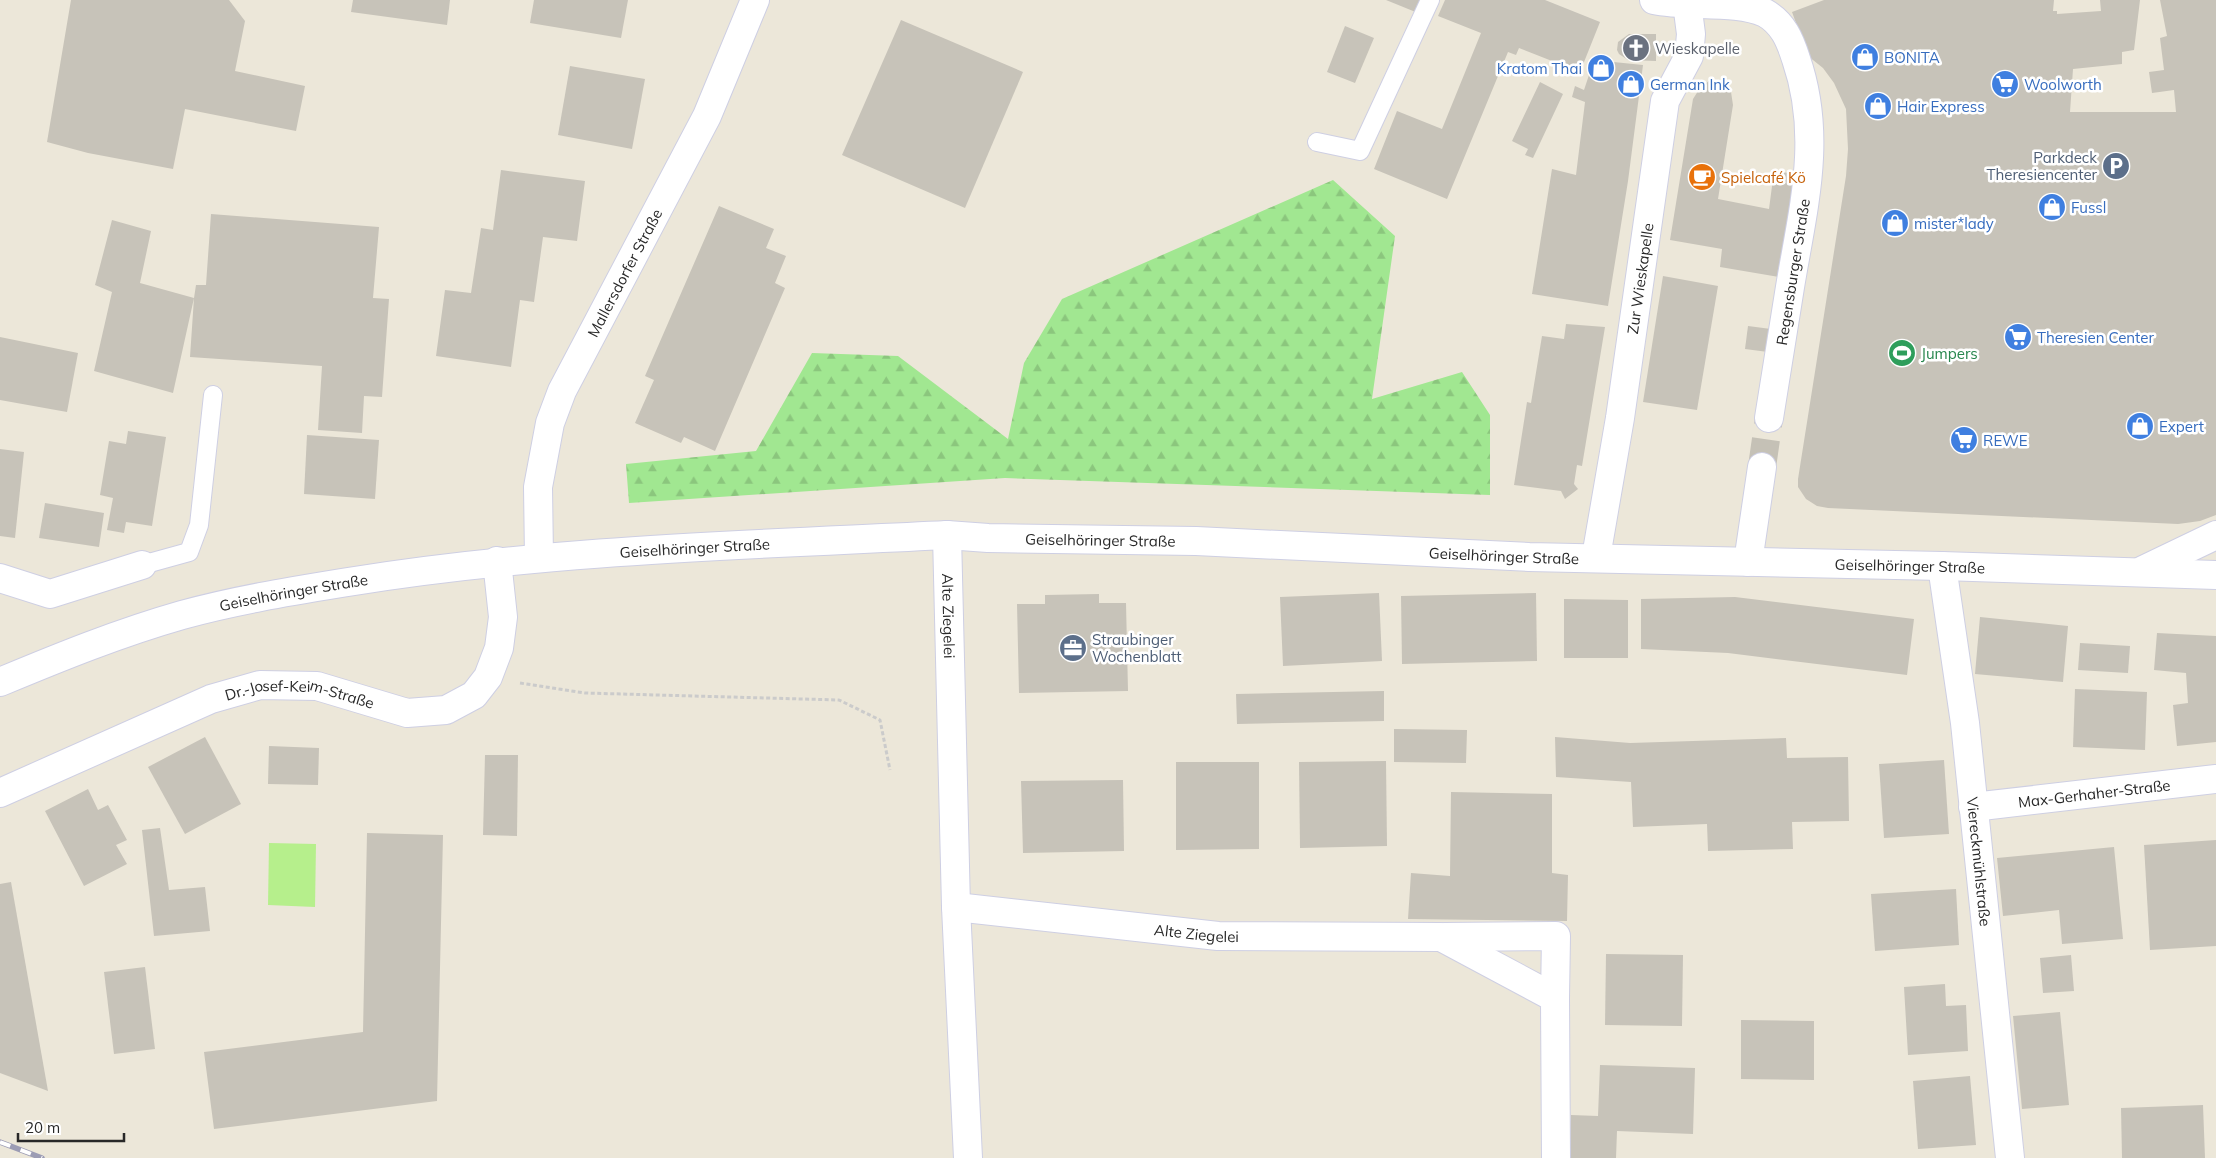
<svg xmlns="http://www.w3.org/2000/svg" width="2216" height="1158" font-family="Mulish,sans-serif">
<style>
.forest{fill:url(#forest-firs)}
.pitch{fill:#b6ef8c}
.building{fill:#c7c3b9}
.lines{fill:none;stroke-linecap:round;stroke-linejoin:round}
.tertiary-tunnel{stroke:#c5c1b6;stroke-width:28;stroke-dasharray:28 14;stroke-linecap:butt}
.service-casing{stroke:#cecfe3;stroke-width:20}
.minor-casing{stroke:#cecfe3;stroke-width:30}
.tertiary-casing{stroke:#cecfe3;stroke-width:30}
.secondary-casing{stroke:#cecfe3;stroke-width:30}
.path{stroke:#cbcbcb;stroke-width:3;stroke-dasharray:4 2.5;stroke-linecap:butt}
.service{stroke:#fff;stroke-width:18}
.minor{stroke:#fff;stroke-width:28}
.tertiary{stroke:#fff;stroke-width:28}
.secondary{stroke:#fff;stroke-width:28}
.rail-casing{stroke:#9c9cb4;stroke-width:5.5}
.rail{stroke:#fff;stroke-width:4;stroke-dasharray:11;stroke-linecap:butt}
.labels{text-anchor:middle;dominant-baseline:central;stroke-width:5;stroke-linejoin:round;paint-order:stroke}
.worship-label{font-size:15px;fill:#5b616d;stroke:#fff;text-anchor:start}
.shop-label{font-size:15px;fill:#366cbe;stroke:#fff;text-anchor:start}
.service-label{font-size:15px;fill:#4e5e75;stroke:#fff;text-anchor:end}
.food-label{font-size:15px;fill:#c56008;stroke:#fff;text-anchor:start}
.street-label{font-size:15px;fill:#282828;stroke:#fff}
.leisure-label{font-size:15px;fill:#27864d;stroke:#fff;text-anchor:start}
</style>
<defs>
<pattern id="forest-firs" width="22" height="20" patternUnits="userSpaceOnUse" patternTransform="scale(1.25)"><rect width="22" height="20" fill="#a1e791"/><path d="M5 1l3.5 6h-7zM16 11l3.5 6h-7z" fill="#8bc67d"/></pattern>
</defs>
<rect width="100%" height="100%" fill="#ece7d9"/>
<path class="forest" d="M 1333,180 L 1395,236 L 1372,399 L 1462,372 L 1490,415 L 1490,495 L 1005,478 L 629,503 L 626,464 L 756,451 L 812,353 L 898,356 L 1008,439 L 1024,363 L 1062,299 Z"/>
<path class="pitch" d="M 269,843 L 316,844 L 315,907 L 268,905 Z"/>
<g class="building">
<path d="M 71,0 L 229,0 L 245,21 L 235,71 L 305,86 L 296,131 L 185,109 L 173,169 L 88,153 L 47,142 Z"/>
<path d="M 353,0 L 450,0 L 447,25 L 351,12 Z"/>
<path d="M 534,0 L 628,0 L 621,38 L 530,23 Z"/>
<path d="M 1386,0 L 1423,0 L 1418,13 Z"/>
<path d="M 1445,0 L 1545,0 L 1600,22 L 1580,72 L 1519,48 L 1516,55 L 1508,52 L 1447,199 L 1374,169 L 1397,111 L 1442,129 L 1481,33 L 1438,16 Z"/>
<path d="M 1824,0 L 2054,0 L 2053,11 L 2057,11 L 2057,14 L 2101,11 L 2100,0 L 2140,0 L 2134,50 L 2122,52 L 2122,64 L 2073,69 L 2070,112 L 2176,112 L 2174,90 L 2152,93 L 2149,72 L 2164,70 L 2160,38 L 2167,36 L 2160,0 L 2216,0 L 2216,515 L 2200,521 L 2178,524 L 1828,508 L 1817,506 L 1806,499 L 1798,487 L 1798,479 L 1846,176 L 1848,149 L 1846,109 L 1834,83 L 1823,68 L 1808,56 L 1792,12 Z"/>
<path d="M 901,20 L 1023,72 L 965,208 L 842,155 Z"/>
<path d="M 1345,26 L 1374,38 L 1355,83 L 1327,72 Z"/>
<path d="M 1629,34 L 1656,34 L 1656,61 L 1628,60 L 1619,54 L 1617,50 L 1618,42 Z"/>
<path d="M 1594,60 L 1643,65 L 1628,181 L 1608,306 L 1532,294 L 1552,169 L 1576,175 L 1585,102 L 1572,97 L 1575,86 L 1584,90 Z"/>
<path d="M 570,66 L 645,79 L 632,149 L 558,135 Z"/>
<path d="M 1710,80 L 1723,82 L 1731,92 L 1733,105 L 1718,199 L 1769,209 L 1774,171 L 1796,174 L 1779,277 L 1720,267 L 1722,249 L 1670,240 L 1693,99 L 1700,88 Z"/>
<path d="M 1540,82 L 1563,94 L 1533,158 L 1525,155 L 1528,149 L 1512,141 Z"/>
<path d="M 501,170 L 585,181 L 577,241 L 543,237 L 534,302 L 520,300 L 511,367 L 436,356 L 445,290 L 471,293 L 481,228 L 493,230 Z"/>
<path d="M 719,206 L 774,229 L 766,248 L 786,256 L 775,283 L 785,288 L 715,451 L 684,437 L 681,443 L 635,423 L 654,380 L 645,376 Z"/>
<path d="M 211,214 L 379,227 L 373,298 L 389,299 L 382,397 L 364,396 L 362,433 L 318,430 L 322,366 L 190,357 L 194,298 L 173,393 L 94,371 L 112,292 L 95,285 L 112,220 L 151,231 L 140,283 L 194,298 L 196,285 L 206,285 Z"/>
<path d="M 1663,276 L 1718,286 L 1697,410 L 1643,402 Z"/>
<path d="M 1566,324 L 1605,327 L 1582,466 L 1577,465 L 1574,484 L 1578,489 L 1565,499 L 1561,491 L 1514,485 L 1527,402 L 1531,403 L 1542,336 L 1564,339 Z"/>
<path d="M 1748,326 L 1771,329 L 1768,352 L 1745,349 Z"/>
<path d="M 0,337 L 78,353 L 67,412 L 0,400 Z"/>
<path d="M 128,431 L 166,437 L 152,526 L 126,522 L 124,533 L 107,530 L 113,498 L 100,495 L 109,441 L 126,444 Z"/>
<path d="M 307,435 L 379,440 L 375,499 L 304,494 Z"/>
<path d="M 0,449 L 24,452 L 15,538 L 0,536 Z"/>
<path d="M 45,503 L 104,513 L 99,547 L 39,538 Z"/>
<path d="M 1379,593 L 1382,661 L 1283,666 L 1280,597 Z"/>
<path d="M 1536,593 L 1537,661 L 1402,664 L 1401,596 Z"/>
<path d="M 1099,594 L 1099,603 L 1126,603 L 1128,691 L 1019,693 L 1017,604 L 1045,604 L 1045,595 Z"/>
<path d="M 1735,597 L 1914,619 L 1907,675 L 1728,653 L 1641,649 L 1641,599 Z"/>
<path d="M 1564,599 L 1628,600 L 1628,658 L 1564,658 Z"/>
<path d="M 1980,617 L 2068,626 L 2063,682 L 1975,674 Z"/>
<path d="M 2157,633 L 2216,636 L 2216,742 L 2177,746 L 2173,705 L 2188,703 L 2186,673 L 2154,670 Z"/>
<path d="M 2080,643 L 2130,646 L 2128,673 L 2078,670 Z"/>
<path d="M 2075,689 L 2147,692 L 2145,750 L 2073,747 Z"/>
<path d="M 1384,691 L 1384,721 L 1237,724 L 1236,694 Z"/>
<path d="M 1394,729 L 1467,730 L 1466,763 L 1394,762 Z"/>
<path d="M 205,737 L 241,804 L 185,834 L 148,767 Z"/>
<path d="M 1555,737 L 1630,743 L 1786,738 L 1787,758 L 1848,757 L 1849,821 L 1792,822 L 1793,849 L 1708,851 L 1707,824 L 1633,827 L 1631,782 L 1556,777 Z"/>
<path d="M 269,746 L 319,748 L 318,785 L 268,784 Z"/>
<path d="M 485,755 L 518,755 L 517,836 L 483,835 Z"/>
<path d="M 1944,760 L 1949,834 L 1884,838 L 1879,764 Z"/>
<path d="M 1386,761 L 1387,846 L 1300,848 L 1299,762 Z"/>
<path d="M 1176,762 L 1259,762 L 1259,849 L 1176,850 Z"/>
<path d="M 1123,780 L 1124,851 L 1023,853 L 1021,781 Z"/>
<path d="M 88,789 L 98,810 L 108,805 L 127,840 L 116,845 L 127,864 L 84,886 L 45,811 Z"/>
<path d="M 1451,792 L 1552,794 L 1552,873 L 1568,875 L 1567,921 L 1408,919 L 1411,873 L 1450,876 Z"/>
<path d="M 160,828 L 169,890 L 205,887 L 210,931 L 154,936 L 142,830 Z"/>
<path d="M 367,833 L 443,835 L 437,1101 L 214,1129 L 204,1052 L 363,1032 Z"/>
<path d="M 2216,840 L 2216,946 L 2150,950 L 2144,845 Z"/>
<path d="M 2114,847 L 2123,939 L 2062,944 L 2059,910 L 2003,916 L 1997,858 Z"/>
<path d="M 11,882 L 48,1091 L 0,1073 L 0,884 Z"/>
<path d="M 1956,889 L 1959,945 L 1875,951 L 1871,894 Z"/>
<path d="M 1606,954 L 1683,955 L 1682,1026 L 1605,1025 Z"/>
<path d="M 2071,955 L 2074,991 L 2043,993 L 2040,958 Z"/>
<path d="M 145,967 L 155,1049 L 114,1054 L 104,972 Z"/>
<path d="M 1945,984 L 1946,1006 L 1966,1005 L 1968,1051 L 1908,1055 L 1904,987 Z"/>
<path d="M 2060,1012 L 2069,1105 L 2022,1109 L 2013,1016 Z"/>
<path d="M 1741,1020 L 1814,1021 L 1814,1080 L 1741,1079 Z"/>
<path d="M 1600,1065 L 1695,1068 L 1693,1134 L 1617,1131 L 1616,1158 L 1570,1158 L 1571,1115 L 1598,1116 Z"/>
<path d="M 1970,1076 L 1976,1145 L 1918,1149 L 1913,1081 Z"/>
<path d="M 2203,1105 L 2205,1158 L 2122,1158 L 2121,1108 Z"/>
</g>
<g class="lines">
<path class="tertiary-tunnel" d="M 1762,467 L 1769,418"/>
<g class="service-casing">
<g id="service">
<path d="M 1317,142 L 1360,151 L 1430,0"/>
<path d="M 142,565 L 189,552 L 199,525 L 213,395"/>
</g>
</g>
<g class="minor-casing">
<g id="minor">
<path id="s1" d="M 947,535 L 956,907 L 968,1158"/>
<path id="s2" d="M 539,558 L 538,487 L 550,423 L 562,391 L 707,116 L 755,0"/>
<path id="s3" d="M 1942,566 L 1965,723 L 2010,1158"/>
<path d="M 0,578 L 50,594 L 142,565"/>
<path id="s4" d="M 0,793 L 211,699 L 260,685 L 317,686 L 407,713 L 446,710 L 474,695 L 488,677 L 499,648 L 503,617 L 497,561"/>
<path id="s5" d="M 1973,807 L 2216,779"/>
<path id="s6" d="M 956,907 L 1218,936 L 1441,937 L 1555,998 L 1556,1158"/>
<path d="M 1445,937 L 1556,936 L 1555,998"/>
</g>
</g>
<g class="tertiary-casing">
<g id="tertiary">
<path d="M 1654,0 C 1687,7 1737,0 1765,13 C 1783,23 1790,40 1796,59 C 1823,137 1803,208 1790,287 C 1783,330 1776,374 1769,418"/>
<path id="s7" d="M 1596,557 L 1620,418 L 1665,101 L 1689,56 L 1691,34 L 1687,3"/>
<path d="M 1748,562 L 1762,467"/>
</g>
</g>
<g class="secondary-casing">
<g id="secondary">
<path d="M 2143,570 L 2216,535"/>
<path id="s8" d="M 0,682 C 60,657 119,633 182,615 C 236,600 293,591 348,582 C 546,550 747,545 947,535 L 988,538 L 1196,541 L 1529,557 L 1942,566 L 2216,575"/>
</g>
</g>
<path class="path" d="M 520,683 L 585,693 L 839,700 L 880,720 L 890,770"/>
<use href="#service" class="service"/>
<use href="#minor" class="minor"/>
<use href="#tertiary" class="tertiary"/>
<use href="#secondary" class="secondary"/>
<g class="rail-casing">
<path id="rail" d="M 0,1142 L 42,1158"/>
</g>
<use href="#rail" class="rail"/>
</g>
<defs>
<g id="church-disc" transform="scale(1.4375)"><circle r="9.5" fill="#6b7280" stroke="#fff"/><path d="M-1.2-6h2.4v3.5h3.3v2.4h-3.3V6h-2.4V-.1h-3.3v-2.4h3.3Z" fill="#fff"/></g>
<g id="shop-disc" transform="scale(1.4375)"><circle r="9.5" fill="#3f7fe0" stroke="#fff"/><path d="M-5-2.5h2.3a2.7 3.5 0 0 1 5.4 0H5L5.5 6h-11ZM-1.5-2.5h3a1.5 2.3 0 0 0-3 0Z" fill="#fff"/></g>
<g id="supermarket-disc" transform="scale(1.4375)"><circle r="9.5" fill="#3f7fe0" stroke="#fff"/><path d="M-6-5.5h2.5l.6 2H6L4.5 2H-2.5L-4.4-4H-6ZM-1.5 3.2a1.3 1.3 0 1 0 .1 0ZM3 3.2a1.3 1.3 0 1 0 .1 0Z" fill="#fff"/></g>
<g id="parking-disc" transform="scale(1.4375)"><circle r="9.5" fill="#5c6f8a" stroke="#fff"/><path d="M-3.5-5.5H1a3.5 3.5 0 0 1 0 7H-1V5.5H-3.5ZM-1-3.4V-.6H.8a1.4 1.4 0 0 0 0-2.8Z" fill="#fff"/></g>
<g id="cafe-disc" transform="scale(1.4375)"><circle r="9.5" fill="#e8710a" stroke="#fff"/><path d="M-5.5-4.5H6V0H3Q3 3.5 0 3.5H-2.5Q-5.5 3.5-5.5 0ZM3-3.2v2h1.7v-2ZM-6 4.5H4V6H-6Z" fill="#fff"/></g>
<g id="stadium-disc" transform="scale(1.4375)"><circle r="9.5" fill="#2e9e5b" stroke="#fff"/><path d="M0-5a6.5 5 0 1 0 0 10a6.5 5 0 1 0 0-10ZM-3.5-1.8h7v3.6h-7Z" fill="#fff"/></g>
<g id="office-disc" transform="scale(1.4375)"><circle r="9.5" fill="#5c6f8a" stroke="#fff"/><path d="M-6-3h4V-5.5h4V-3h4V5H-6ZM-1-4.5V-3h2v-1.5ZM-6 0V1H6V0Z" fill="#fff"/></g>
</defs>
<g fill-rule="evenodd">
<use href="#church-disc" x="1636" y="48"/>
<use href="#shop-disc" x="1865" y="57"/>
<use href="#shop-disc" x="1601" y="68"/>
<use href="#shop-disc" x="1631" y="84"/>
<use href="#supermarket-disc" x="2005" y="84"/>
<use href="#shop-disc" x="1878" y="106"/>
<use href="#parking-disc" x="2116" y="166"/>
<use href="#cafe-disc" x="1702" y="177"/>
<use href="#shop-disc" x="2052" y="207"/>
<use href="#shop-disc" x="1895" y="223"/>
<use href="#supermarket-disc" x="2018" y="337"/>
<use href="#stadium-disc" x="1902" y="353"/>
<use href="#shop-disc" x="2140" y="426"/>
<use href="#supermarket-disc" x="1964" y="440"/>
<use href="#office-disc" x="1073" y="648"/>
</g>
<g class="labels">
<g class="worship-label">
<text x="1655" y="48">Wieskapelle</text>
</g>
<g class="shop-label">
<text x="1884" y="57">BONITA</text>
<text x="1582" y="68" text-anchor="end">Kratom Thai</text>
<text x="1650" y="84">German Ink</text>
<text x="2024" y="84">Woolworth</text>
<text x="1897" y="106">Hair Express</text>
<text x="2071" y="207">Fussl</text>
<text x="1914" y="223">mister*lady</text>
<text x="2037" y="337">Theresien Center</text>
<text x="2159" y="426">Expert</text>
<text x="1983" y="440">REWE</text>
</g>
<g class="service-label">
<text x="2097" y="157">Parkdeck<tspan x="2097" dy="17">Theresiencenter</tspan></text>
<text x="1092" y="639" text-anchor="start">Straubinger<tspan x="1092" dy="17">Wochenblatt</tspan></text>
</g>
<g class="food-label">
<text x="1721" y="177">Spielcafé Kö</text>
</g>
<g class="street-label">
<text transform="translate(1793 272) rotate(-81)">Regensburger Straße</text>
<text stroke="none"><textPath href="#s2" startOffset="304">Mallersdorfer Straße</textPath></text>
<text stroke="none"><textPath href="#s7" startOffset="282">Zur Wieskapelle</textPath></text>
<text stroke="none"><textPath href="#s8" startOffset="1118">Geiselhöringer Straße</textPath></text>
<text stroke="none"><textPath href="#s8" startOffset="712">Geiselhöringer Straße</textPath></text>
<text stroke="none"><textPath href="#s8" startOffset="1522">Geiselhöringer Straße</textPath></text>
<text stroke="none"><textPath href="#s8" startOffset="1928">Geiselhöringer Straße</textPath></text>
<text stroke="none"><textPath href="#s8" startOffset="308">Geiselhöringer Straße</textPath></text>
<text stroke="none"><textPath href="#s1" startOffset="81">Alte Ziegelei</textPath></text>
<text stroke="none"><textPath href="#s4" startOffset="322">Dr.-Josef-Keim-Straße</textPath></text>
<text stroke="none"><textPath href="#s5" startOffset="122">Max-Gerhaher-Straße</textPath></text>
<text stroke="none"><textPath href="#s3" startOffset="298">Viereckmühlstraße</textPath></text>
<text stroke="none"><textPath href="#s6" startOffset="242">Alte Ziegelei</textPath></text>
</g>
<g class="leisure-label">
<text x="1921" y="353">Jumpers</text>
</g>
</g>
<path d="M18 1133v8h106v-8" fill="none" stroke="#282828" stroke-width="2.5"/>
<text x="25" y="1133" font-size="15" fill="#282828" stroke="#ffffff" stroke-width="4" paint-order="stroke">20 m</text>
</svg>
